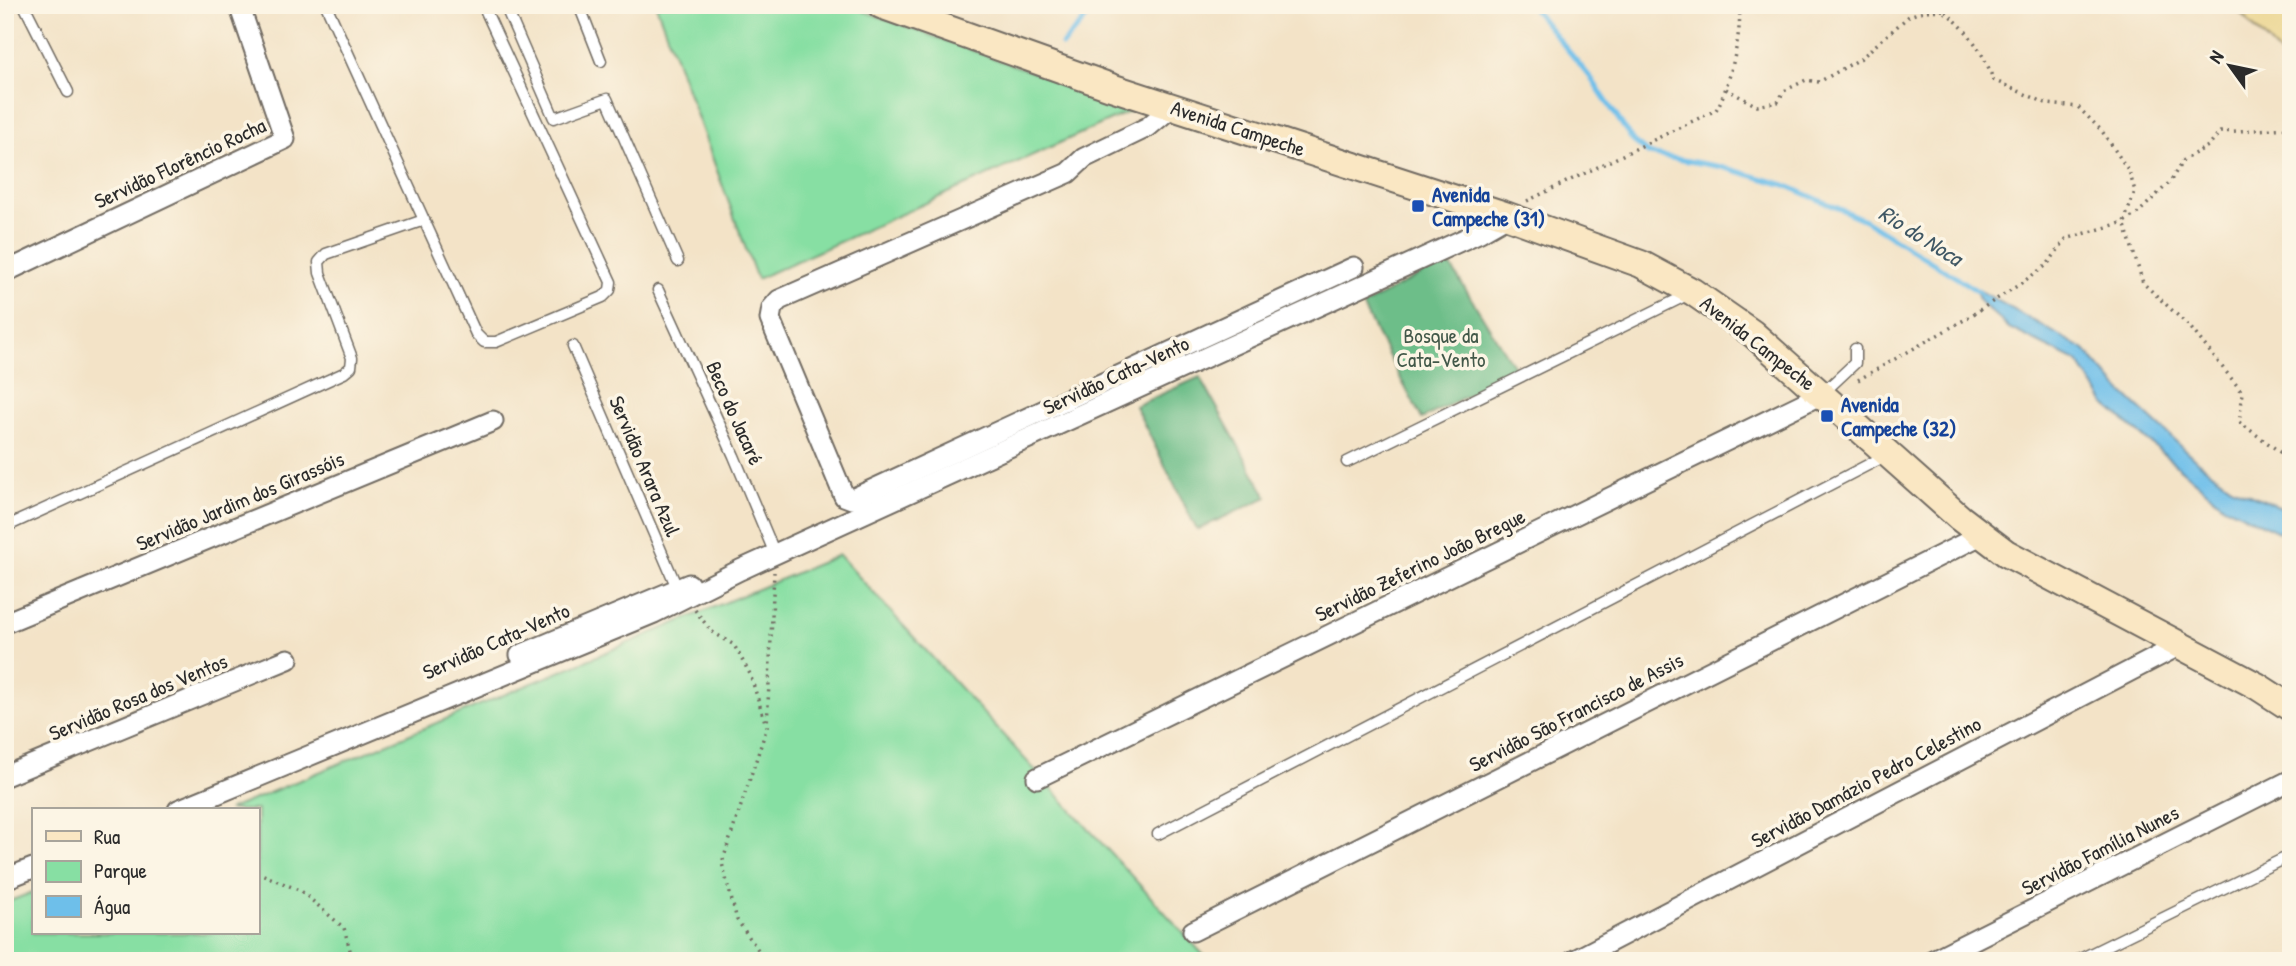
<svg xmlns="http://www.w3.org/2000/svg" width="2296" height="966" font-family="'Patrick Hand',sans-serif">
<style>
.green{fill:#87dfa3;stroke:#598567;stroke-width:2}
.forest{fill:#6dbe89;stroke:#4c745a;stroke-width:2}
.sand{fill:#eeda9e;stroke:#8c8264;stroke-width:2}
.water{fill:#6ebfea;stroke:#4c758a;stroke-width:2}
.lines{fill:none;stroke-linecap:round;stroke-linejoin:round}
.stream{stroke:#6ebfea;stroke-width:5}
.lane-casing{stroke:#716b62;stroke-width:13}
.street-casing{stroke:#716b62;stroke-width:23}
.secondary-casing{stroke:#716b62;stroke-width:30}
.path{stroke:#716b62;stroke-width:3.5;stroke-dasharray:2 5;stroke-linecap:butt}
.lane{stroke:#fff;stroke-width:10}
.street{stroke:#fff;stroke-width:19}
.secondary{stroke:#fae7c3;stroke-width:26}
.transit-dot{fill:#1a4fb4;stroke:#fcf5e5;stroke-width:2.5}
.labels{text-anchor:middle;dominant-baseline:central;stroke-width:7;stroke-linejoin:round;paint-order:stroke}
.street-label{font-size:21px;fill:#2b2b2b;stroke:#fcf5e5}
.transit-label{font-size:21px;font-weight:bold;fill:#164399;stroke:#fcf5e5;text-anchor:start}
.park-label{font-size:21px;fill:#425849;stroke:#fcf5e5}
.water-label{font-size:23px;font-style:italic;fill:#3f5764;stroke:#fcf5e5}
</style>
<rect width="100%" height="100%" fill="#fcf5e5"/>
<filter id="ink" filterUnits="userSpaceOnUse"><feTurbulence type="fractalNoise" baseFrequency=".0143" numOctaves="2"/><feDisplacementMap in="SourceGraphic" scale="14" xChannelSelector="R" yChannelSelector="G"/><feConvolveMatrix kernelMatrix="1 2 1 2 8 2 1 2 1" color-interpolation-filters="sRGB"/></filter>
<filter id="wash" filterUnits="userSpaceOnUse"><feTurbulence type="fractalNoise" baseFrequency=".00686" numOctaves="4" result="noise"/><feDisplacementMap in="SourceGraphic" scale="28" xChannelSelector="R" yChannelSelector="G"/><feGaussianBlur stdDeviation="1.57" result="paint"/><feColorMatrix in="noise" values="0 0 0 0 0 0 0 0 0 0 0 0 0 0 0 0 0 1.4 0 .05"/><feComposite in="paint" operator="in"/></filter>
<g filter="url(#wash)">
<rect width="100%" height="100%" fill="#f3e3c7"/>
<g class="green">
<path d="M 656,5 L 847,5 L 1135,109 L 757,279 Z"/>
<path d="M 839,555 L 1209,961 L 5,961 L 5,903 L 33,892 L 33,933 L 257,933 L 257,810 L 228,810 Z"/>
</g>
<g class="forest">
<path d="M 1447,260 L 1516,370 L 1422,419 L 1362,306 Z"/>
<path d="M 1200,377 L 1267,497 L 1197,530 L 1135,406 Z"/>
</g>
<path class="sand" d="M 2234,5 L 2291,5 L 2291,66 L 2241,14 Z"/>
<path class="water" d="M 1975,288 L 2085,350 L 2119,389 L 2197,461 L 2234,488 L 2291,511 L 2291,538 L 2224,506 L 2106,405 L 2078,362 L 2009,328 L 1980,302 Z"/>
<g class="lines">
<g class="stream">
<path d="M 1530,5 L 1591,78 L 1633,141 L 1649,154 L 1722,167 L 1785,185 L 1865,220 L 1979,292"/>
<path d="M 1062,45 L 1098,5"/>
</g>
</g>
</g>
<g filter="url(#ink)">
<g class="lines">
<g class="lane-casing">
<g id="lane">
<path d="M 24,5 L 68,92"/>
<path d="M 326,5 L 476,334 L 484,342 L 496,342 L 603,297 L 610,290 L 611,282 L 483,5"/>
<path d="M 505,5 L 554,118 L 607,99 L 678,261"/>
<path d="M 579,5 L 601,61"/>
<path d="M 658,290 L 734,456 L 775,554"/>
<path d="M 573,346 L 678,590"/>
<path d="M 1823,393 L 1855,363 L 1855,349"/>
<path d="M 1347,462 L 1689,294"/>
<path d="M 5,527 L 344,373 L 351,367 L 352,358 L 320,273 L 319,262 L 326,254 L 424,220"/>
<path d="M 1158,834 L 1887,455"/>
<path d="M 2076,961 L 2291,855"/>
</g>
</g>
<g class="street-casing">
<g id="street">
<path d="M 1172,107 L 1148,127 L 1084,158 L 1068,173 L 779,300 L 772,308 L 770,319 L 844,496 L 852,499 L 1354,267"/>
<path d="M 5,272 L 285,139 L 239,5"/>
<path d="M 5,623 L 493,421"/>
<path d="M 520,655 L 689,584"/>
<path d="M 5,776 L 288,659"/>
<path d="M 1037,778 L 1822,394"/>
<path d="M 178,810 L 654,613 L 740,570 L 1480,232 L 1508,216"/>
<path d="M 5,879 L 33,868"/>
<path d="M 1193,931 L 1981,535"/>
<path d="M 1573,961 L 2180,645"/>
<path d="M 1931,961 L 2291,780"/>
</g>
</g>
<g class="secondary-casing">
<path id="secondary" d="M 881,5 L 1111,87 L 1508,216 L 1641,264 L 1693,292 L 1752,333 L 1960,518 L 2006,553 L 2257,686 L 2291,708"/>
</g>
<g class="path">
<path d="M 1933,5 C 1960,18 1985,52 1993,80 L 2048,104 L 2078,107 L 2102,131 L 2129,171 L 2135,191 L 2124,222 L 2143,283 L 2190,327 L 2243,393 L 2239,422 L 2280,452 L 2291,447"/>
<path d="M 1726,89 L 1757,106 L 1778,102 L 1784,91 L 1806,80 L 1819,82 L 1860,59 L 1909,16 L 1924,11 L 1944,10 L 1954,5"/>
<path d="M 1527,201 L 1716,110 C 1729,90 1743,29 1739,5"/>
<path d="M 1858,380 L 1964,320 L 2017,286 L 2047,265 L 2066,239 L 2124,222 L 2138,213 L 2170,182 L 2183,160 L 2210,145 L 2220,132 L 2291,128"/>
<path d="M 695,610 L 711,631 L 734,645 L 750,674 L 766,725"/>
<path d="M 257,872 L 301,891 L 344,928 L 353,961"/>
<path d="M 766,961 L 737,920 L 722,863 L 767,727 L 774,572"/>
</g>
<use href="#lane" class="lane"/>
<use href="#street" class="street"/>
<use href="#secondary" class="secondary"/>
</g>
</g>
<g class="transit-dot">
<rect x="1411" y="199" width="14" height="14" rx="3.5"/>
<rect x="1820" y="409" width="14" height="14" rx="3.5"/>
</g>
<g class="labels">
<g class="street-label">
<text transform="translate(1238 128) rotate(18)">Avenida Campeche</text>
<text transform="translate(180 163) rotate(-25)">Servidão Florêncio Rocha</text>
<text transform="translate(1758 343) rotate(38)">Avenida Campeche</text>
<text transform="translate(1116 375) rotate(-25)">Servidão Cata-Vento</text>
<text transform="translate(735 413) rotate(66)">Beco do Jacaré</text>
<text transform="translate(645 466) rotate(67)">Servidão Arara Azul</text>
<text transform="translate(240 501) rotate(-23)">Servidão Jardim dos Girassóis</text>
<text transform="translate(1420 565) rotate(-26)">Servidão Zeferino João Bregue</text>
<text transform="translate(496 641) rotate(-24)">Servidão Cata-Vento</text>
<text transform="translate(138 697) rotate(-23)">Servidão Rosa dos Ventos</text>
<text transform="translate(1576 712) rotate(-27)">Servidão São Francisco de Assis</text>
<text transform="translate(1866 782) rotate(-28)">Servidão Damázio Pedro Celestino</text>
<text transform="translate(2100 850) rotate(-27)">Servidão Família Nunes</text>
</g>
<g class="transit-label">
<text x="1432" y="194">Avenida<tspan x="1432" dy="24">Campeche (31)</tspan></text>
<text x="1841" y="404">Avenida<tspan x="1841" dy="24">Campeche (32)</tspan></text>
</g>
<g class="park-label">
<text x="1441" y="335">Bosque da<tspan x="1441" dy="24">Cata-Vento</tspan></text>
</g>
<g class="water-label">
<text transform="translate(1921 235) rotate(32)">Rio do Noca</text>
</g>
</g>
<rect width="2296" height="966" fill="none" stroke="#fcf5e5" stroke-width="28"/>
<rect x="32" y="808" width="228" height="126" fill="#fcf5e5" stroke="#a8a49b" stroke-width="2"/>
<rect x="46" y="831" width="35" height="10" fill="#fae7c3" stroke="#a8a49b" stroke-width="2"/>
<text x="94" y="844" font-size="21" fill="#2b2b2b">Rua</text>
<rect x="46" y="861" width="35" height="21" fill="#87dfa3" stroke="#a8a49b" stroke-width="2"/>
<text x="94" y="878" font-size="21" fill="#2b2b2b">Parque</text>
<rect x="46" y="896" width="35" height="21" fill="#6ebfea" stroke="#a8a49b" stroke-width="2"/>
<text x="94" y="914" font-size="21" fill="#2b2b2b">Água</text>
<g transform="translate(2230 66) rotate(303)" stroke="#fcf5e5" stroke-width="5" paint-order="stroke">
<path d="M0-5L12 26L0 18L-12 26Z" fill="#2b2b2b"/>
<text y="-10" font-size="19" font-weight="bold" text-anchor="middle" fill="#2b2b2b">N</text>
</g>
</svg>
